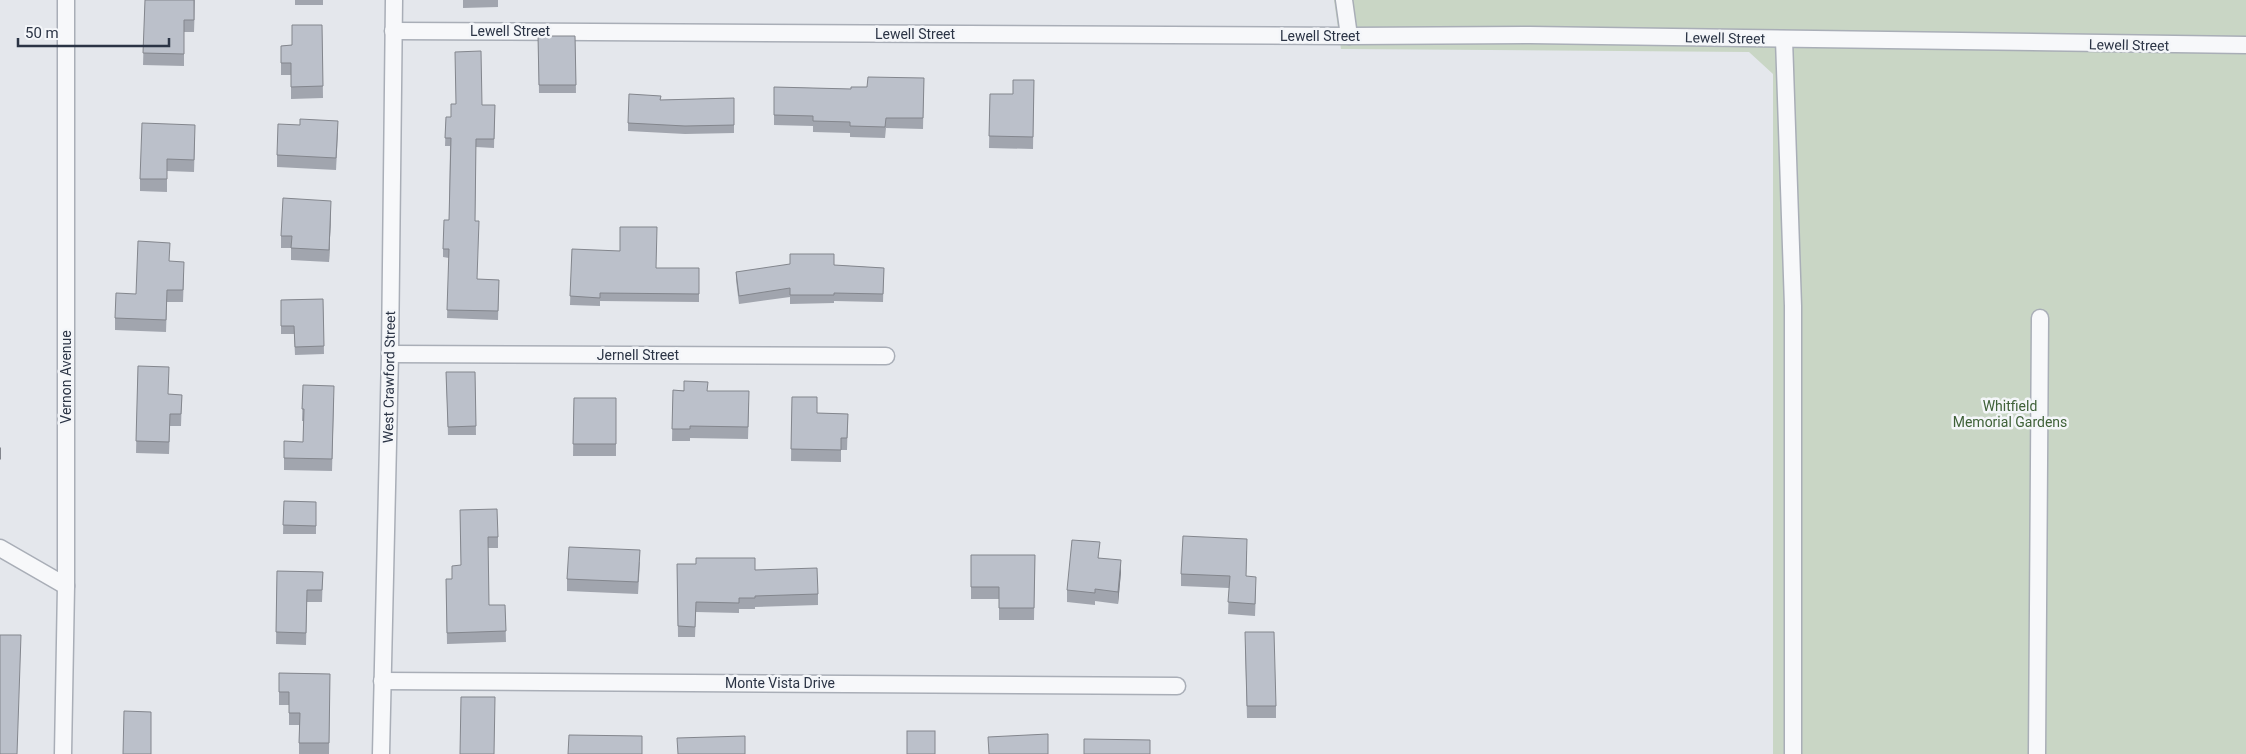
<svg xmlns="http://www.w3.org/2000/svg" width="2246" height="754" font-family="Roboto,sans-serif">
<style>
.green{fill:#c9d6c5}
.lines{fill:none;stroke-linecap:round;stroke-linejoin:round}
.street-casing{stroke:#a9aeb7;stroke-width:19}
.street{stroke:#f7f8fa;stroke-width:16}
.wall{fill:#a1a5ae}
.shaded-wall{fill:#83868d}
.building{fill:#bbc0ca;stroke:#83868d}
.labels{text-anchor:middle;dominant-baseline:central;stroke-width:5;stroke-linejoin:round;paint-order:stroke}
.street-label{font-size:14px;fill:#2b3445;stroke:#f4f6f9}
.park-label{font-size:14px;fill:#3f6138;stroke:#f4f6f9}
</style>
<rect width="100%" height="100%" fill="#e4e7ec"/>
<path class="green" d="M 1334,0 L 2246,0 L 2246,754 L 1773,754 L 1773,74 L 1749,52 L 1341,49 Z"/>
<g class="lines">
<g class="street-casing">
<g id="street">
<path d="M 1344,0 L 1349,36"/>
<path d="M 393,31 L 1349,36 L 1530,35 L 2246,45"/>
<path d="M 1784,39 L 1793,306 L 1793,754"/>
<path d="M 390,354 L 886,356"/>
<path d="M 0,548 L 66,586"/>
<path d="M 382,681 L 1177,686"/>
<path d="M 63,754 L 66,586 L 66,0"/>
<path d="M 381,754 L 390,354 L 394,0"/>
<path d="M 2037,754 L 2040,318"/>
</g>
</g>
<use href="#street" class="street"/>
</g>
<g class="wall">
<path d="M 145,0 L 195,0 L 194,32 L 184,32 L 184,66 L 143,65 Z"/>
<rect x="295" y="0" width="28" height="5"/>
<path d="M 463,0 L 498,0 L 498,7 L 463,8 Z"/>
<path d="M 322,25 L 323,98 L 291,99 L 291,75 L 281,75 L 281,46 L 292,45 Z"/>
<path d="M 538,36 L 575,36 L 576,93 L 539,93 Z"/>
<path d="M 924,78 L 923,129 L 886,128 L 885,138 L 850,137 L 850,133 L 813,132 L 813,126 L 774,125 L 774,87 L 851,89 L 867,87 Z"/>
<path d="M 1034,80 L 1033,149 L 989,148 L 990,94 L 1013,94 Z"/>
<path d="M 734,98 L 734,133 L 685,134 L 628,131 L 628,123 L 660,100 Z"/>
<path d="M 482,105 L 495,105 L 494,148 L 476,147 L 475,221 L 477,279 L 499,280 L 498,320 L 447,318 L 449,258 L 443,257 L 443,249 L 449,220 L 450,146 L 445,146 L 446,117 L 451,117 Z"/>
<path d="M 338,133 L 336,170 L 277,167 L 277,155 Z"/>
<path d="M 195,137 L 194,172 L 167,171 L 167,192 L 140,191 L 140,179 Z"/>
<path d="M 331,213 L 329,262 L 291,260 L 291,248 L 281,248 L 281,236 Z"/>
<path d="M 572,249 L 656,268 L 699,268 L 699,302 L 600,301 L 600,306 L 570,305 Z"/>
<path d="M 170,261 L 184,274 L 183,302 L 167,302 L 166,332 L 115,330 L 115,318 L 136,294 Z"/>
<path d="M 834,265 L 884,268 L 883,302 L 834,301 L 834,303 L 790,304 L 790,297 L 739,304 L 736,280 L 736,272 Z"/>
<path d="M 323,299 L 324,354 L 295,355 L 294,334 L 281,334 L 281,300 Z"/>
<path d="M 138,366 L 168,394 L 182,395 L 181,426 L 170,426 L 169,454 L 136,453 Z"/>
<path d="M 446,372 L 475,372 L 476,435 L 448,435 Z"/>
<path d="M 303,385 L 334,398 L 332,471 L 284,470 L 284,458 L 303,442 L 304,421 L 302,421 Z"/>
<path d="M 673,390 L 708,391 L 749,403 L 748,439 L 690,438 L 690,441 L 672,441 Z"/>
<path d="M 792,397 L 817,413 L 848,414 L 847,450 L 841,450 L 841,462 L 791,461 Z"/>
<path d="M 574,398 L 616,398 L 616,456 L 573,456 Z"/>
<path d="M 284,501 L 316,502 L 316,534 L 283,534 Z"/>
<path d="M 460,510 L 498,537 L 498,548 L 488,548 L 489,605 L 505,605 L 506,642 L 447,644 L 446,579 L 452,579 L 461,565 Z"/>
<path d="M 1247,551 L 1246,576 L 1256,589 L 1255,616 L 1228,614 L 1229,588 L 1181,586 L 1181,574 Z"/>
<path d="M 971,555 L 1035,555 L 1034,620 L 999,620 L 999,599 L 971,599 Z"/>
<path d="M 1099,558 L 1121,572 L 1118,604 L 1095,601 L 1095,605 L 1067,602 L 1067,590 Z"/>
<path d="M 640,562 L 638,594 L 567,591 L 567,579 Z"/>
<path d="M 677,564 L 755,570 L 818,594 L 818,605 L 755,607 L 755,609 L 739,609 L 739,613 L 696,612 L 695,637 L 678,637 Z"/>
<path d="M 277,571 L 323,572 L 322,602 L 307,602 L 306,645 L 276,644 Z"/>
<path d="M 1245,644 L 1276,706 L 1276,718 L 1247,718 Z"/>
<path d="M 279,673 L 330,674 L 329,754 L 299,754 L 299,725 L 289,725 L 289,705 L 279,705 Z"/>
</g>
<g class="shaded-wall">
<path d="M 331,201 L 331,213 L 329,262 L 329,250 Z"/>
<path d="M 1,447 L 1,459 L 0,460 L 0,448 Z"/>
<path d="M 1121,560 L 1121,572 L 1118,604 L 1118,592 Z"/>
</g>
<g class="building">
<path d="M 145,0 L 194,0 L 194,20 L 184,20 L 184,54 L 143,53 Z"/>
<path d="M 292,25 L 322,25 L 323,86 L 291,87 L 291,63 L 281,63 L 281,46 L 292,45 Z"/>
<path d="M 538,36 L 575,36 L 576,85 L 539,85 Z"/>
<path d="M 481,51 L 482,105 L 495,105 L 494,139 L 476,139 L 475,221 L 479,221 L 477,279 L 499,280 L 498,311 L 447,310 L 449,249 L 443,249 L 444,220 L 449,220 L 451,138 L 445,138 L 446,117 L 451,117 L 451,104 L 456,104 L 455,52 Z"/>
<path d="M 868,77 L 924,78 L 923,118 L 886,118 L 885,127 L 850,126 L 850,122 L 813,121 L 813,116 L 774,115 L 774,87 L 851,89 L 851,87 L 867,87 Z"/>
<path d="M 1013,80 L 1034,80 L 1033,137 L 989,136 L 990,94 L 1013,94 Z"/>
<path d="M 629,94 L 661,96 L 660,100 L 734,98 L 734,125 L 685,126 L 628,123 Z"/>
<path d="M 300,119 L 338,121 L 336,158 L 277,155 L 278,124 L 300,125 Z"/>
<path d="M 142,123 L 195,125 L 194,160 L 167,159 L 167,179 L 140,179 Z"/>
<path d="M 283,198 L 331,201 L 329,250 L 291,248 L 292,236 L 281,236 Z"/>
<path d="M 620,227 L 657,227 L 656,268 L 699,268 L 699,294 L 600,293 L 600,298 L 570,296 L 572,249 L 620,251 Z"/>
<path d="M 138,241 L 170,243 L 169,261 L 184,262 L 183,290 L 167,290 L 166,320 L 115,318 L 116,293 L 136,294 Z"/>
<path d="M 790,254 L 834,254 L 834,265 L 884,268 L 883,294 L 834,293 L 834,295 L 790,295 L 790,288 L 739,296 L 736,272 L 790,264 Z"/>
<path d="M 323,299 L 324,346 L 295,347 L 294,326 L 281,326 L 281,300 Z"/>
<path d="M 138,366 L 169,367 L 168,394 L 182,395 L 181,414 L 170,414 L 169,442 L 136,441 Z"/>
<path d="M 446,372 L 475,372 L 476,426 L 448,427 Z"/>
<path d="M 684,381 L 708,382 L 707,391 L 749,391 L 748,427 L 690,426 L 690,429 L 672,429 L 673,390 L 684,391 Z"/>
<path d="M 303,385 L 334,386 L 332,459 L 284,458 L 284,441 L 303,442 L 304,409 L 302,409 Z"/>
<path d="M 792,397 L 817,397 L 817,413 L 848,414 L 847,438 L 841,438 L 841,450 L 791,449 Z"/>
<path d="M 574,398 L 616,398 L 616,444 L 573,444 Z"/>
<path d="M 284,501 L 316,502 L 316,526 L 283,525 Z"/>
<path d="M 497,509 L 498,537 L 488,537 L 489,605 L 505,605 L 506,631 L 447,633 L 446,579 L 452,579 L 452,566 L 461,565 L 460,510 Z"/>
<path d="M 1183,536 L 1247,539 L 1246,576 L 1256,577 L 1255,604 L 1228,602 L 1230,576 L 1181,574 Z"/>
<path d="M 1072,540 L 1100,542 L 1098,558 L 1121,560 L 1118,592 L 1095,589 L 1095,593 L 1067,590 Z"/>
<path d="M 569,547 L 640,550 L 638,582 L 567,579 Z"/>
<path d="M 971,555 L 1035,555 L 1034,608 L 999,608 L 999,587 L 971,587 Z"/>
<path d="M 696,558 L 755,558 L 755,570 L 817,568 L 818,594 L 755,596 L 755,598 L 739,598 L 739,603 L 696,602 L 695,627 L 678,626 L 677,564 L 696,564 Z"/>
<path d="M 277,571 L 323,572 L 322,590 L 307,590 L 306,633 L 276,632 Z"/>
<path d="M 1245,632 L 1274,632 L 1276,706 L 1247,706 Z"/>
<path d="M 0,635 L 21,635 L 17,754 L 0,754 Z"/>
<path d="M 279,673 L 330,674 L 329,743 L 299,743 L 300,713 L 289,713 L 289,692 L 279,692 Z"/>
<path d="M 461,697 L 495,697 L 494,754 L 460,754 Z"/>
<path d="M 124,711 L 151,712 L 151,754 L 123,754 Z"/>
<rect x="907" y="731" width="28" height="23"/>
<path d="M 1048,734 L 1048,754 L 989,754 L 988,737 Z"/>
<path d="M 569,735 L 642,736 L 642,754 L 568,754 Z"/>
<path d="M 745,736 L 745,754 L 678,754 L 677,738 Z"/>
<path d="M 1084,739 L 1150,740 L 1150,754 L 1084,754 Z"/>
</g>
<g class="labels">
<g class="street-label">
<text x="510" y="31">Lewell Street</text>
<text x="915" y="34">Lewell Street</text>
<text x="1320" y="36">Lewell Street</text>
<text transform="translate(1725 38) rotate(1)">Lewell Street</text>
<text transform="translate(2129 45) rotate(1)">Lewell Street</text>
<text x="638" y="355">Jernell Street</text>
<text transform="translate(66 377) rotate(-90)">Vernon Avenue</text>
<text transform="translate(389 377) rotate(-89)">West Crawford Street</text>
<text x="780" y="683">Monte Vista Drive</text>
</g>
<g class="park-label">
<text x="2010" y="406">Whitfield<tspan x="2010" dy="16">Memorial Gardens</tspan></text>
</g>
</g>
<path d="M18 38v8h151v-8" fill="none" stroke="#2b3445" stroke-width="2.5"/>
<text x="25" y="38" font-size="15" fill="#2b3445" stroke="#f4f6f9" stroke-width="4" paint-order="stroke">50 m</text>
</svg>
